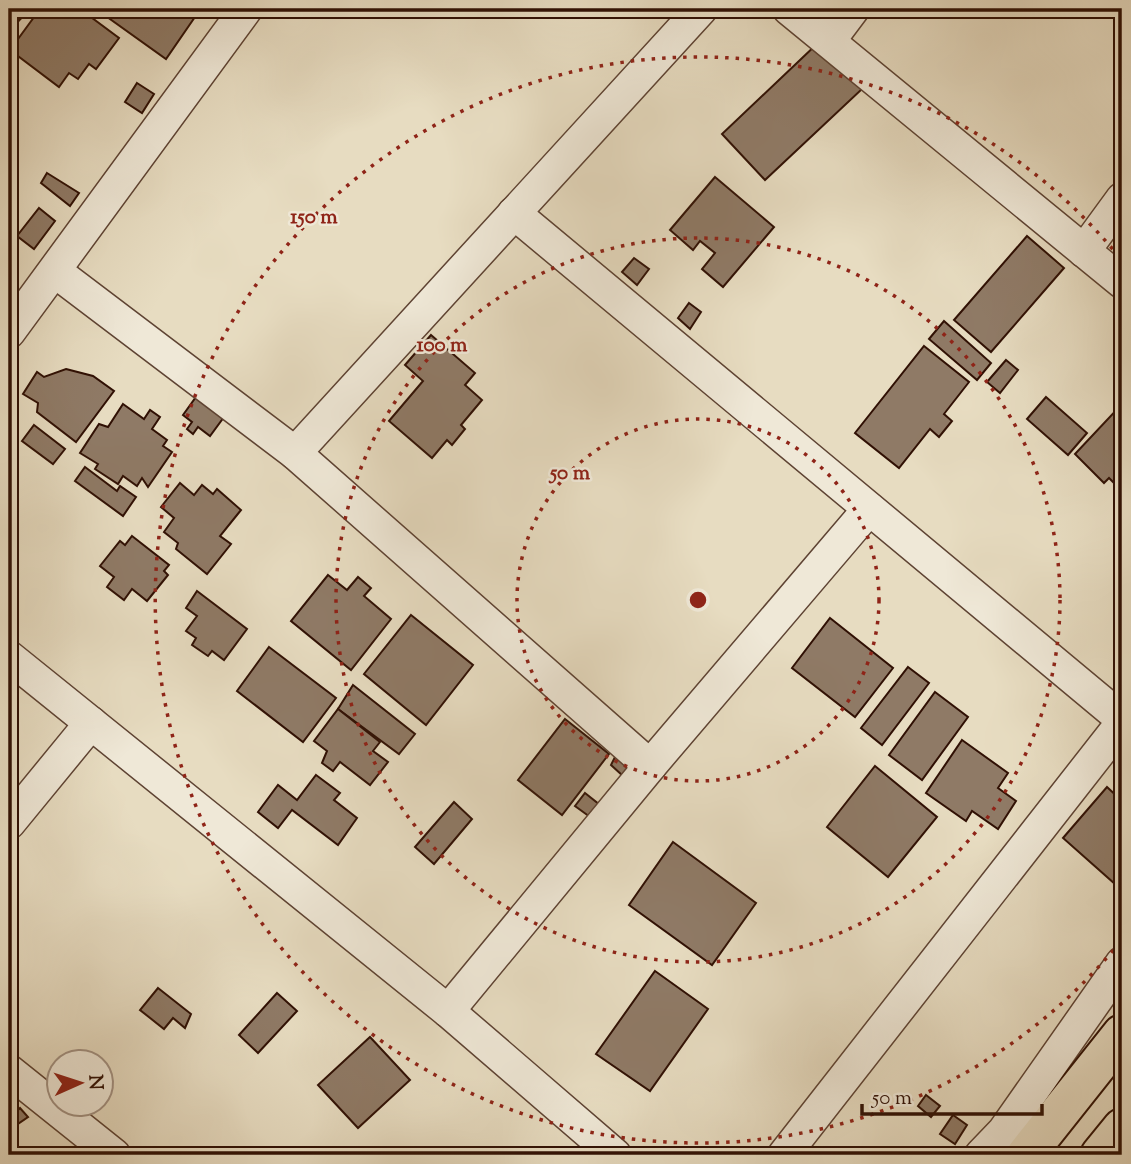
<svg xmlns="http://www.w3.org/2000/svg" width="1131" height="1164" font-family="'Sorts Mill Goudy',serif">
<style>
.building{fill:#8f7a66;stroke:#301004;stroke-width:2}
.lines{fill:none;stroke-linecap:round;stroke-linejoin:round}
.minor-casing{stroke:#5e4333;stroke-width:35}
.major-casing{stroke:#301004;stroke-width:42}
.minor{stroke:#efe8d7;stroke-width:32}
.major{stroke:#e7dcc1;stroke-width:38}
.ring{fill:none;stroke:#8f2418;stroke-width:3.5;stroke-dasharray:3.5 7}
.centre{fill:#8f2418;stroke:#efe8d7;stroke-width:3.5}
.ring-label{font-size:21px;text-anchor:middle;font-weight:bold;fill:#8f2418;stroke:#efe8d7;stroke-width:5;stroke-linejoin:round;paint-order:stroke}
</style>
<rect width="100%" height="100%" fill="#e7dcc1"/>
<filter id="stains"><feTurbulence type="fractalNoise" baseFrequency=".00286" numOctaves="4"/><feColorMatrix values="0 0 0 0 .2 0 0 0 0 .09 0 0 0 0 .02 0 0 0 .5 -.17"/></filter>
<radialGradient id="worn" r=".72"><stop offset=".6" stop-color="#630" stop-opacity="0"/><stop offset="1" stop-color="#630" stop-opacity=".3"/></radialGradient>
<g class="building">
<path d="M 9,9 L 30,9 L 10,30 L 9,29 Z"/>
<path d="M 40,9 L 80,9 L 119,38 L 96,69 L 89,64 L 78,79 L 69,73 L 59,87 L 10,50 Z"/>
<path d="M 96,9 L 190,9 L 197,14 L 166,59 Z"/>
<path d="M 631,9 L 651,9 L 640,16 Z"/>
<path d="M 819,42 L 862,89 L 765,180 L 722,134 Z"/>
<path d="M 137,83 L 154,94 L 142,113 L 125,102 Z"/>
<path d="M 47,173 L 79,193 L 70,206 L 41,183 Z"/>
<path d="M 715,177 L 774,227 L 723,287 L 702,269 L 715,253 L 700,241 L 693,250 L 670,230 Z"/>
<path d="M 39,208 L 55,221 L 34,249 L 17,236 Z"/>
<path d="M 1027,236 L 1064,268 L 991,352 L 954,320 Z"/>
<path d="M 634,258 L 649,269 L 637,285 L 622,272 Z"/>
<path d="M 689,303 L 701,312 L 690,329 L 678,318 Z"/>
<path d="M 944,321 L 991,363 L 977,380 L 929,339 Z"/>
<path d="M 431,335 L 475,373 L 465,385 L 482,400 L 461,425 L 465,429 L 452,445 L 447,440 L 432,458 L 389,421 L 423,381 L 405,365 Z"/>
<path d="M 924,346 L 969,382 L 944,414 L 952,421 L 939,437 L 930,429 L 899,468 L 855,433 Z"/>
<path d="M 1006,360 L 1018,370 L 1000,393 L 987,382 Z"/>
<path d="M 66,369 L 93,376 L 114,391 L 76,442 L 37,412 L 38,403 L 23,394 L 37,372 L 44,377 Z"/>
<path d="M 196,397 L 224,417 L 210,436 L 198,427 L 193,434 L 187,429 L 192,422 L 183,415 Z"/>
<path d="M 1046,397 L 1087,433 L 1068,455 L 1027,419 Z"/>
<path d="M 123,404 L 144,419 L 150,410 L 160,417 L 152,429 L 167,440 L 163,446 L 172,452 L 148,487 L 142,478 L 137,486 L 123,476 L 118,484 L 95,469 L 98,464 L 80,453 L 99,424 L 108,427 Z"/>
<path d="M 1122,404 L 1122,491 L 1109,478 L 1104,483 L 1075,454 Z"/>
<path d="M 9,406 L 17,412 L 9,423 Z"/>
<path d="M 34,425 L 65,449 L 53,464 L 22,441 Z"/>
<path d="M 85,467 L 117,491 L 120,486 L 136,497 L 123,516 L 75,481 Z"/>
<path d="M 180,483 L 194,495 L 202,485 L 213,494 L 217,489 L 241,510 L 220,536 L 231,544 L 207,574 L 176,549 L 178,543 L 164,532 L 174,518 L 161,507 Z"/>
<path d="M 132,536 L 169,565 L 164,571 L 168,575 L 147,601 L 132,589 L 124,600 L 107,587 L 114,577 L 100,566 L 120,541 L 125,545 Z"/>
<path d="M 328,575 L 347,590 L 358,577 L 371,588 L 364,596 L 391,619 L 351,670 L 291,621 Z"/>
<path d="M 197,591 L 247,629 L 224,660 L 212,651 L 208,656 L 192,645 L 196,638 L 186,631 L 197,616 L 186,608 Z"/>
<path d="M 411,615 L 473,665 L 426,725 L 364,674 Z"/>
<path d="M 830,618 L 893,668 L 855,717 L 792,668 Z"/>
<path d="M 269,647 L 336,698 L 303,742 L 237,691 Z"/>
<path d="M 908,667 L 929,683 L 882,745 L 861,728 Z"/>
<path d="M 353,685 L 415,734 L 399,754 L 338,709 Z"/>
<path d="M 935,692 L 968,717 L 922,780 L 889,755 Z"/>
<path d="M 338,709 L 380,742 L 373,751 L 388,762 L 370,785 L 340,762 L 333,771 L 322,763 L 327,751 L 314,741 Z"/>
<path d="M 565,719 L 609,754 L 562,815 L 518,780 Z"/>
<path d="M 962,740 L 1008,773 L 998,788 L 1016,801 L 998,829 L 972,811 L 966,821 L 926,793 Z"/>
<path d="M 618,751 L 633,764 L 623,776 L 611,765 Z"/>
<path d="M 875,766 L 937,817 L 888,877 L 827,827 Z"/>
<path d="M 316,775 L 340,793 L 334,800 L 357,818 L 338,845 L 292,810 L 278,828 L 258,812 L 278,785 L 297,800 Z"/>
<path d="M 1107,787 L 1122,801 L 1122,876 L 1115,884 L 1063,838 Z"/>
<path d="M 585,793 L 600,805 L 590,817 L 575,806 Z"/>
<path d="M 454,802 L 472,819 L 434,864 L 415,847 Z"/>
<path d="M 673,842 L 756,903 L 712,965 L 629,905 Z"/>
<path d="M 655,971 L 708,1009 L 650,1091 L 596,1054 Z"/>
<path d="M 158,988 L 191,1014 L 185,1028 L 173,1018 L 164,1029 L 140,1010 Z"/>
<path d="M 277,993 L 297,1011 L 258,1053 L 239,1035 Z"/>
<path d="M 370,1037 L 410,1080 L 358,1128 L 318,1085 Z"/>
<path d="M 9,1094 L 15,1101 L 10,1109 L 14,1114 L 20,1108 L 28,1117 L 9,1130 Z"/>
<path d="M 926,1095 L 940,1106 L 931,1117 L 918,1106 Z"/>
<path d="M 953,1115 L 967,1125 L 955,1144 L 940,1134 Z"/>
</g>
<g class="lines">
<g class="minor-casing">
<g id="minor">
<path d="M 789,9 L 1122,282"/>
<path d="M 829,41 L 853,9"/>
<path d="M 514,213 L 1122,719"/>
<path d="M 1084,251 L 1122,199"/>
<path d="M 56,272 L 295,453 L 650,766"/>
<path d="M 9,332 L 246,9"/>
<path d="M 295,453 L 701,9"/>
<path d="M 9,657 L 448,1011 L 615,1155"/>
<path d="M 9,823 L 91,723"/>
<path d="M 448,1011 L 650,766 L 869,509"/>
<path d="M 9,1071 L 114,1155"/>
<path d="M 784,1155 L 1122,723"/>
<path d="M 981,1155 L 1004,1131 L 1122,963"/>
</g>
</g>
<g class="major-casing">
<g id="major">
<path d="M 1026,1155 L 1122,1034"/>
<path d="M 1100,1155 L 1122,1128"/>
</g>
</g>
<use href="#minor" class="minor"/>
<use href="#major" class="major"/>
</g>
<g class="ring">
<circle cx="698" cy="600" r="181"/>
<circle cx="698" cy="600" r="362"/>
<path d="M1120 942A543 543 0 1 1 1120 258"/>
</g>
<circle cx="698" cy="600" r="10" class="centre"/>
<g class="ring-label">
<text x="314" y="223">150 m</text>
<text x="442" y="351">100 m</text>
<text x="570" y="479">50 m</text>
</g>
<rect width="1131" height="1164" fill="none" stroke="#e7dcc1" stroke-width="35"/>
<rect x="10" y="10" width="1110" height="1143" fill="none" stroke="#301004" stroke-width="3.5"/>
<rect x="18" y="18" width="1096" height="1129" fill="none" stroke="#301004" stroke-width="2"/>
<g transform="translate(80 1083) rotate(87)"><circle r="33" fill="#efe8d7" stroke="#a39283" stroke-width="2"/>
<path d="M0-5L12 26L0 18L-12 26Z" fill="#8f2418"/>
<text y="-10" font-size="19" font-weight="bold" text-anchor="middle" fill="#301004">N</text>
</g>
<path d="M862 1104v10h180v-10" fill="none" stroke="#301004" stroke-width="3.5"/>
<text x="872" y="1104" font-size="21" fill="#301004" stroke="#efe8d7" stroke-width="5" paint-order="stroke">50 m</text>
<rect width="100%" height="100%" filter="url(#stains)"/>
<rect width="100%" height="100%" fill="url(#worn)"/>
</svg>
